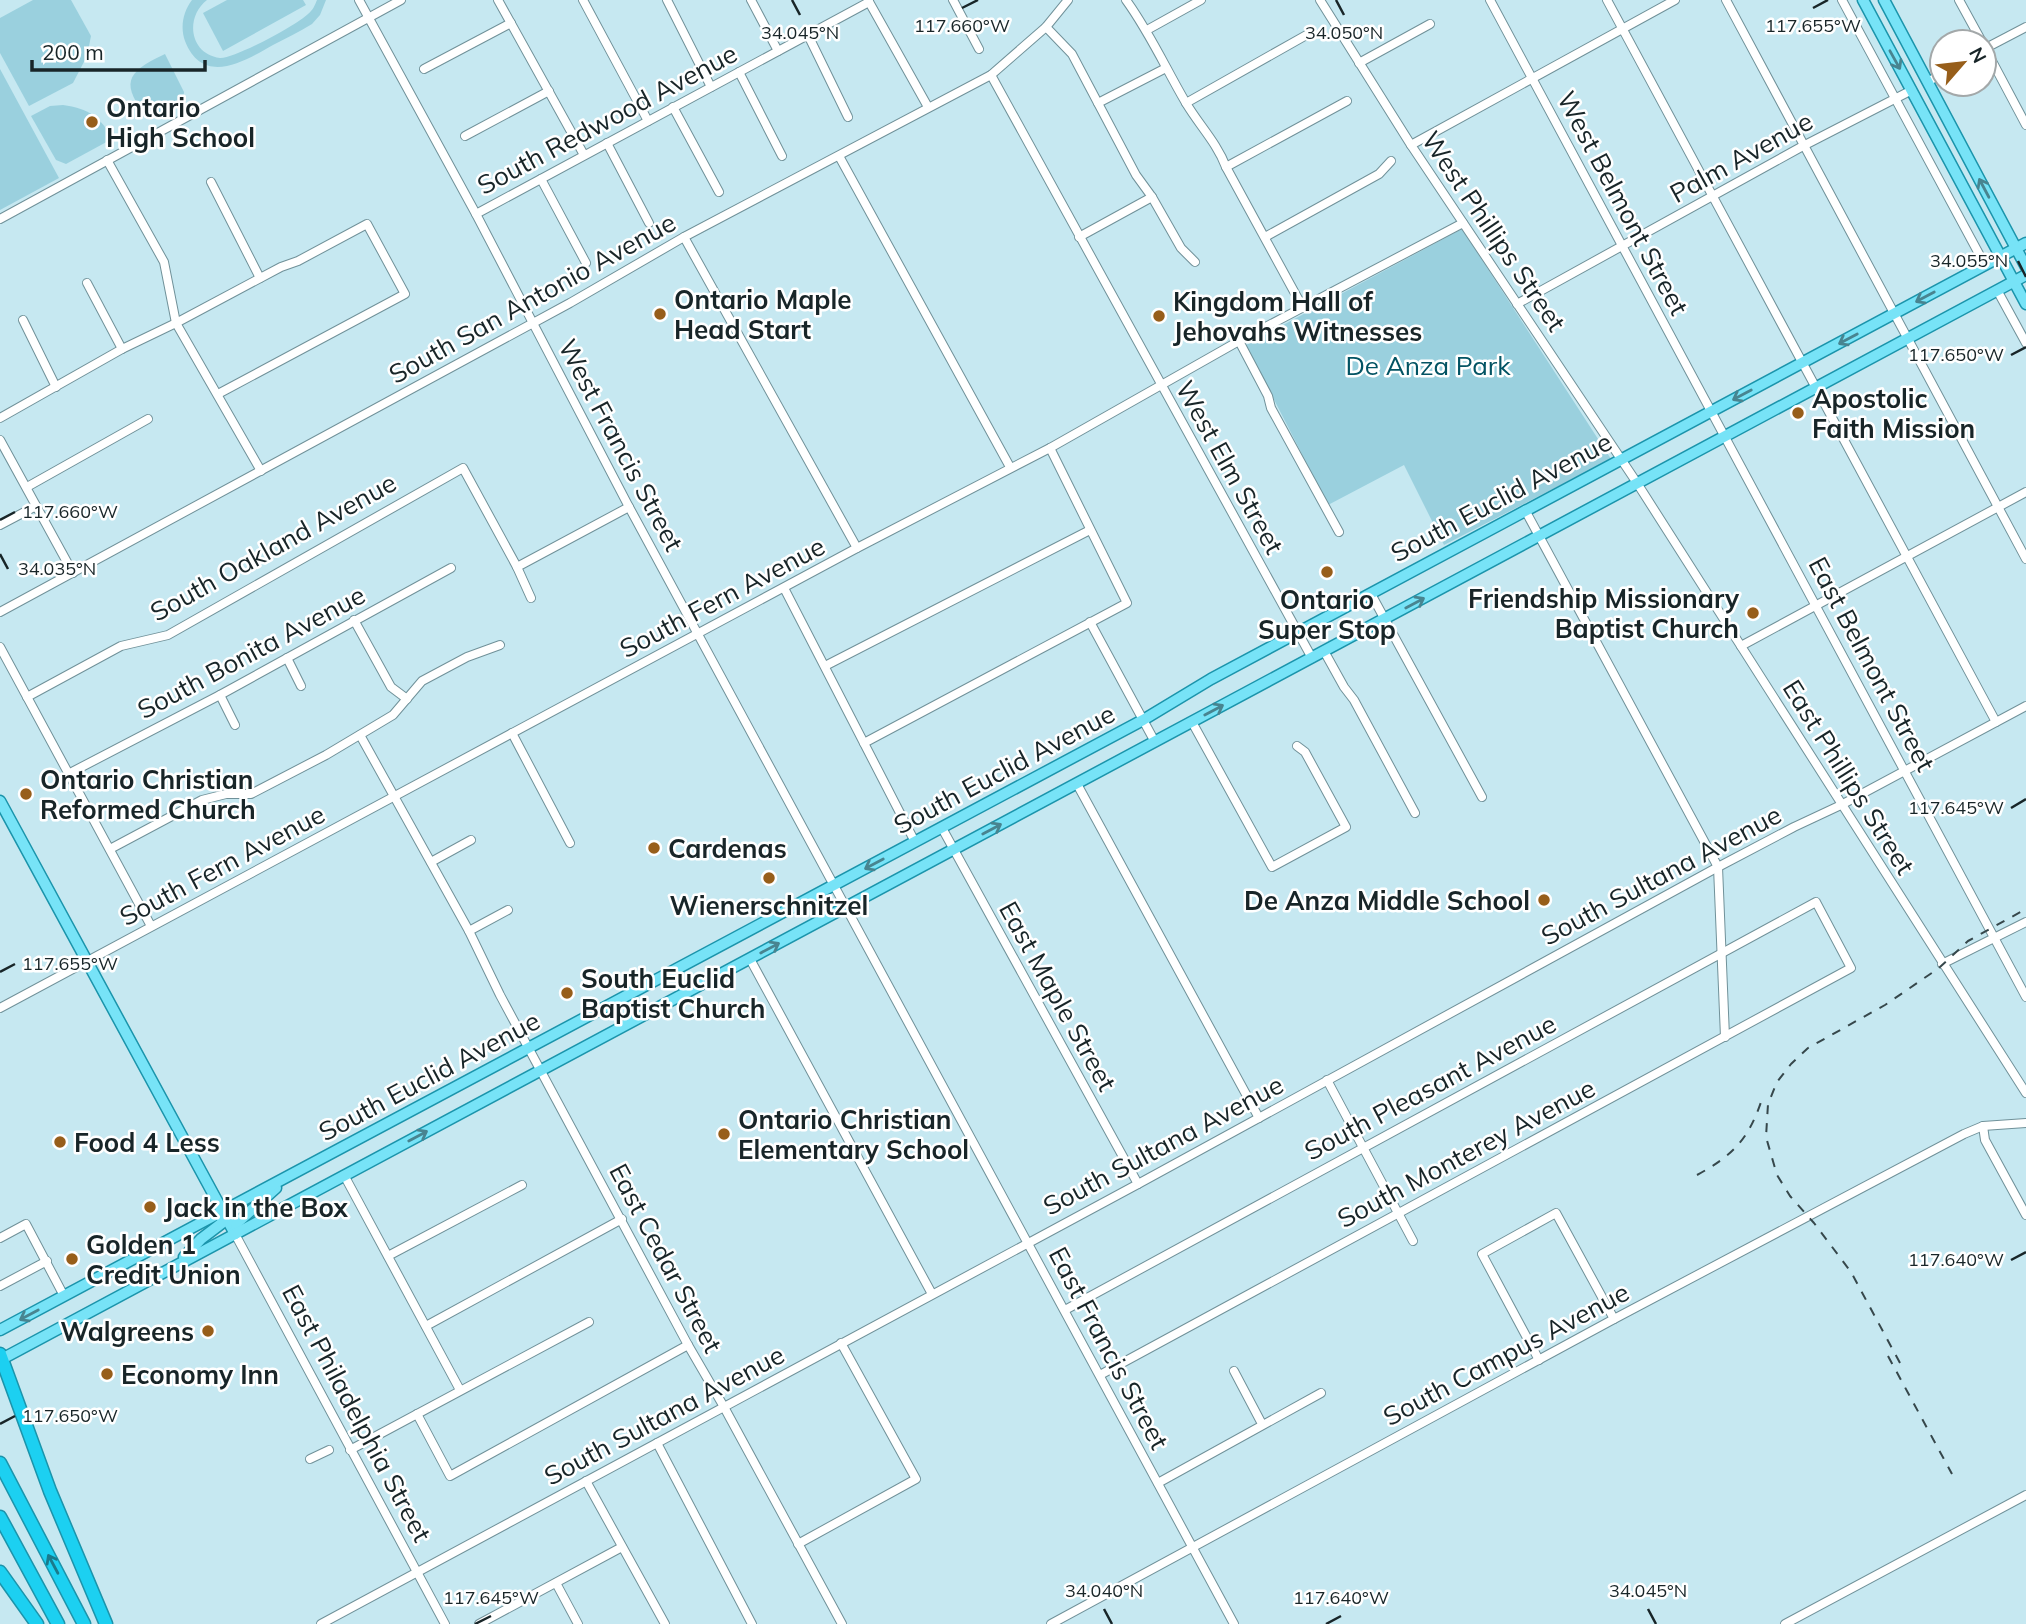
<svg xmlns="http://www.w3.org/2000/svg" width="2026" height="1624" font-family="Mulish,sans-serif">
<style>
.green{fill:#9ad0de}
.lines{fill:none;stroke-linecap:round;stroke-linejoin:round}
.minor-casing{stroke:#709199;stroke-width:10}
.major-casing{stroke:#1b94ab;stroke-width:13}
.highway-casing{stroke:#1b94ab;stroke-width:15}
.minor{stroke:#fff;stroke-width:8}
.major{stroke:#77e3f7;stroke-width:10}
.highway{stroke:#1cd0f1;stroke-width:12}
.rail{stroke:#36474b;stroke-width:2;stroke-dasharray:9 9;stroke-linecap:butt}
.oneway{stroke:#488490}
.oneway2{stroke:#1a7a8c}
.ticks{fill:none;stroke:#182528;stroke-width:2.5}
.poi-dot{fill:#975e1a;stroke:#fff;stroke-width:2.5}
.labels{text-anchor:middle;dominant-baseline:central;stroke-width:5;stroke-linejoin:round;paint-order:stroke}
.poi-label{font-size:26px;font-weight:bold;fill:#182528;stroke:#fff;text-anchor:start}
.street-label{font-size:26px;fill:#182528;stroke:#fff}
.park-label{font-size:26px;fill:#025363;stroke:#fff}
.ticks-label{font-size:18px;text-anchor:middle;fill:#182528;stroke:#fff;stroke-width:5;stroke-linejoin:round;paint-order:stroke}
</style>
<rect width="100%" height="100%" fill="#c6e8f1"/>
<g class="green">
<path d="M 33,0 L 71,0 L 91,36 L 87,56 L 73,83 L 29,106 L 0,53 L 0,18 Z"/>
<path d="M 192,0 L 207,0 C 185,17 189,54 220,58 C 234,59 297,25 308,14 C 313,10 315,5 317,0 L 326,0 L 320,15 L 312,24 C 299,32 286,38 273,45 C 245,61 203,87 185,41 C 180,27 183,12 192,0 Z"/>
<path d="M 227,0 L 303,0 L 306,5 L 223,51 L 203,13 Z"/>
<path d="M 165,54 L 184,92 L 183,101 L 148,119 C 121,84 124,73 165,54 Z"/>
<path d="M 0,69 L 59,178 L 0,210 Z"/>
<path d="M 63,105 C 88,108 102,118 112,139 L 66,164 L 56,160 L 31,116 L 50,106 Z"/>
<path d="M 1462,229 L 1611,459 L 1444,545 L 1404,465 L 1328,505 L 1246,345 Z"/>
</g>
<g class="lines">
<g class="minor-casing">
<g id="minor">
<path d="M 359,0 L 476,214 L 629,507 L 1234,1624"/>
<path d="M 498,0 L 584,155"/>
<path d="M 583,0 L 648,121"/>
<path d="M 667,0 L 711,87"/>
<path d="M 751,0 L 778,51"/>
<path d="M 868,0 L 928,107"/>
<path d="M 953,0 L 979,49"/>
<path d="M 1126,0 C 1150,33 1166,69 1186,103 C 1199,125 1217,143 1226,167 L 1303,308"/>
<path d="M 1320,0 L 1411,145 L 1637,483 L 2026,1093"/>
<path d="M 1490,0 L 2026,997"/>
<path d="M 1607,0 L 1996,722"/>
<path d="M 1726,0 L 2026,559"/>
<path d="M 1842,0 L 1985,265"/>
<path d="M 1959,0 L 1982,42"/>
<path d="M 1046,27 L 1072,54 L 1136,175 L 1152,197 L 1181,248 L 1195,262"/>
<path d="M 1147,30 L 1201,0"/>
<path d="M 808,35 L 848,117"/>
<path d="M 1984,46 L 2026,125"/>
<path d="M 1984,49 L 2026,27"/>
<path d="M 1359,63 L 1430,24"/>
<path d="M 424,69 L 511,23"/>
<path d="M 739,72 L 782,156"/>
<path d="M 991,75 L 1312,658"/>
<path d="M 1928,82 L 1942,73"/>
<path d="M 1098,103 L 1166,68"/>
<path d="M 1186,103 L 1310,33"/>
<path d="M 673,107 L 719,192"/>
<path d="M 465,136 L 549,91"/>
<path d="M 607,143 L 649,223"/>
<path d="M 1411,145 L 1675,0"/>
<path d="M 839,156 L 1010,467"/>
<path d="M 107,160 L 164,262 L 176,323 L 261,471"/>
<path d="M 1226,167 L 1347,101"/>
<path d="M 541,179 L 586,263"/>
<path d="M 211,182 L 260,278"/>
<path d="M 476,214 L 869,2"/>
<path d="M 0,219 L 401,0"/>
<path d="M 684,237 L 857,548"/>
<path d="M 1079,237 L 1152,197"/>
<path d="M 1265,237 L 1379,174 L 1391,161"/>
<path d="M 87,283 L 122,349"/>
<path d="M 1997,290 L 2026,343"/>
<path d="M 1517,304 L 1803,146 L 1912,90"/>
<path d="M 23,320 L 56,387"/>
<path d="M 1239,341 L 1268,396 L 1271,408 L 1339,532"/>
<path d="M 0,418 L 122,349 L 176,323 L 281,267 L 298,261 L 367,224 L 405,294 L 218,394"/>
<path d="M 0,440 L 73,573"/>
<path d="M 27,487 L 148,419"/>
<path d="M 1525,510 L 1718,867 L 1725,1037"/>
<path d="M 0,525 L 36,506"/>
<path d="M 517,567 L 629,507"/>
<path d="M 784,588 L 915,842"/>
<path d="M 1371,594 L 1482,797"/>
<path d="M 0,612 L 570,303 L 684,237 L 991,75 L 1046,27 L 1068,0"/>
<path d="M 354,620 L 391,687 L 407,699"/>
<path d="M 1090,622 L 1155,742"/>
<path d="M 1741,646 L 2026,492"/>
<path d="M 0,647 L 151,926"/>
<path d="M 1324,651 L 1344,687 L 1354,700 L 1415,813"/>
<path d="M 287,658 L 301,686"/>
<path d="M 825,666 L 1090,530"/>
<path d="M 220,695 L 235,725"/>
<path d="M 27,697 L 121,646 L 168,635 L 463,468 L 517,567 L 531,598"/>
<path d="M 1192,722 L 1272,867 L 1346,827 L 1305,752 L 1297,746"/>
<path d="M 512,733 L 570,843"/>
<path d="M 360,735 L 469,931 L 500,995 L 688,1345 L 724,1407 L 842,1624"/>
<path d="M 864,743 L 1127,603 L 1050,448"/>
<path d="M 70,773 L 220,695 L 451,568"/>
<path d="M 1077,784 L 1259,1118"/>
<path d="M 942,828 L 1138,1184"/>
<path d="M 110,849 L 202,800 L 226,794 L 251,794 L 326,755 L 393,715 L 422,681 L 467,657 L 500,645"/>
<path d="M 431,862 L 471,840"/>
<path d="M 469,931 L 508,910"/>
<path d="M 750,959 L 932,1294"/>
<path d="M 1942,964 L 2026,922"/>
<path d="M 0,1008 L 857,548 L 1050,448 L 1239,341 L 1463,223"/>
<path d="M 1327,1080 L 1413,1241"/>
<path d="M 1983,1126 L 1985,1140 L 2026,1215"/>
<path d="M 344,1175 L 460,1390"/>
<path d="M 235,1234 L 445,1624"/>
<path d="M 0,1238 L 26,1224 L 64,1296"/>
<path d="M 388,1256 L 522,1185"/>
<path d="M 0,1286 L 47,1261"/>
<path d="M 1065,1310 L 1816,902 L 1851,968 L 1100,1375"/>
<path d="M 426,1326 L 622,1219"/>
<path d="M 1539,1360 L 1482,1254 L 1556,1213 L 1614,1319"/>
<path d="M 1234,1371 L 1262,1424"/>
<path d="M 417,1414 L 450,1476 L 688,1345"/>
<path d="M 657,1443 L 752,1624"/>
<path d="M 350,1450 L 589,1322"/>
<path d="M 310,1459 L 329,1450"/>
<path d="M 586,1481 L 665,1624"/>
<path d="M 1158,1483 L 1321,1393"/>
<path d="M 798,1544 L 916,1479 L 841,1343"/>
<path d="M 556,1583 L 578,1624"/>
<path d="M 321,1624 L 1138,1184 L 1718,867 L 1794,827 L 1841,805 L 2026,706"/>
<path d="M 479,1624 L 622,1547"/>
<path d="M 1051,1624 L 1614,1319 L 1964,1134 L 1983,1126 L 2026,1123"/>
<path d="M 1785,1624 L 2026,1495"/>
</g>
</g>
<g class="major-casing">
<g id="major">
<path d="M 1863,0 L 2026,304"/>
<path d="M 1884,0 L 2026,267"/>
<path d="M 0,801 L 235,1234"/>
<path d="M 235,1234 L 237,1223 L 276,1188"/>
<path d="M 184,1257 L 201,1239 L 222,1223 L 223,1212"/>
<path d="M 0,1330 L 1143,720 L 1211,679 L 2026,243"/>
<path d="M 0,1360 L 2026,275"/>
</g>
</g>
<g class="highway-casing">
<g id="highway">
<path d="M 0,1354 L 50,1491 L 106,1624"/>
<path d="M 0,1463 L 84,1624"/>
<path d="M 0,1517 L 58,1624"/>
<path d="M 0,1572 L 37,1624"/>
</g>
</g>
<use href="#minor" class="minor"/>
<use href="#major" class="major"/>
<use href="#highway" class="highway"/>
<g class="rail">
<path d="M 1697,1175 C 1732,1156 1748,1140 1761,1102"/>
<path d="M 1888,1356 L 1952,1474"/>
<path d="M 1900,1363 L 1851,1272 L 1814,1223 L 1790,1196 L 1777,1175 L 1766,1137 L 1768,1104 L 1777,1082 L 1791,1064 L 1808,1048 L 1885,1005 L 1939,968 L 1968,941 L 2026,909"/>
</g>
</g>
<defs><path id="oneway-shaft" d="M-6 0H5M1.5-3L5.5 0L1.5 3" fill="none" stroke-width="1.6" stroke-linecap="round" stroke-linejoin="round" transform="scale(1.75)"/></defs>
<g class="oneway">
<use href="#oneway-shaft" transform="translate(1895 60) rotate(61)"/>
<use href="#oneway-shaft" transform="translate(1984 188) rotate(-118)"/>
<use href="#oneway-shaft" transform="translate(1925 297) rotate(152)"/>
<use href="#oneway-shaft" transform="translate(1848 339) rotate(152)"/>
<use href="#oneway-shaft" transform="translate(1742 395) rotate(152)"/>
<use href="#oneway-shaft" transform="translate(1415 603) rotate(-28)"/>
<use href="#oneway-shaft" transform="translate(1214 710) rotate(-28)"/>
<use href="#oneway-shaft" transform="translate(992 829) rotate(-28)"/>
<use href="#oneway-shaft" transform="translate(874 864) rotate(152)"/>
<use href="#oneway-shaft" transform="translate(770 948) rotate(-28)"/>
<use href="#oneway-shaft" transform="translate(418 1136) rotate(-28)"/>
<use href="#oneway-shaft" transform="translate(29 1315) rotate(152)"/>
</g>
<use class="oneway2" href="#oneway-shaft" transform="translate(53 1564) rotate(-118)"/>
<path class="ticks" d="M 792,0 L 800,15M 1336,0 L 1344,15M 962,8 L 978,0M 1813,8 L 1828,0M 2018,261 L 2026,277M 2011,355 L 2026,347M 0,520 L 15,512M 0,554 L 8,569M 2011,808 L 2026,799M 0,972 L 15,964M 2011,1260 L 2026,1252M 0,1424 L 15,1416M 1104,1609 L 1112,1624M 1648,1609 L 1656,1624M 475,1624 L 491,1616M 1326,1624 L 1341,1616"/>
<g class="poi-dot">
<circle cx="92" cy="122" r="7"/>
<circle cx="660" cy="314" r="7"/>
<circle cx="1159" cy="316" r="7"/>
<circle cx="1798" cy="413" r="7"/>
<circle cx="1327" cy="572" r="7"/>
<circle cx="1753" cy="613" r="7"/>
<circle cx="26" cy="794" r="7"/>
<circle cx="654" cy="848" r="7"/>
<circle cx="769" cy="878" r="7"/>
<circle cx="1544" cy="900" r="7"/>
<circle cx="567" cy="993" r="7"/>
<circle cx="724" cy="1134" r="7"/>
<circle cx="60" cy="1142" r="7"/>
<circle cx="150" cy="1207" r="7"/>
<circle cx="72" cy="1259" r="7"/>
<circle cx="208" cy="1331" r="7"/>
<circle cx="107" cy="1374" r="7"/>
</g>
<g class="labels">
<g class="poi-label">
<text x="106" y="107">Ontario<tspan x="106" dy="30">High School</tspan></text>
<text x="674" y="299">Ontario Maple<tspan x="674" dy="30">Head Start</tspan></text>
<text x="1173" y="301">Kingdom Hall of<tspan x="1173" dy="30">Jehovahs Witnesses</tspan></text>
<text x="1812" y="398">Apostolic<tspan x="1812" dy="30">Faith Mission</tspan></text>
<text x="1739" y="598" text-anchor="end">Friendship Missionary<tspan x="1739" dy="30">Baptist Church</tspan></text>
<text x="1327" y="599" text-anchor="middle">Ontario<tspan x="1327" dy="30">Super Stop</tspan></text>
<text x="40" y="779">Ontario Christian<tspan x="40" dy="30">Reformed Church</tspan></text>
<text x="668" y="848">Cardenas</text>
<text x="1530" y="900" text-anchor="end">De Anza Middle School</text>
<text x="769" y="905" text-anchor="middle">Wienerschnitzel</text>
<text x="581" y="978">South Euclid<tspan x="581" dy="30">Baptist Church</tspan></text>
<text x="738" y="1119">Ontario Christian<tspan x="738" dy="30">Elementary School</tspan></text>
<text x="74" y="1142">Food 4 Less</text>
<text x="164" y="1207">Jack in the Box</text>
<text x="86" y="1244">Golden 1<tspan x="86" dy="30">Credit Union</tspan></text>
<text x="194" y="1331" text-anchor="end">Walgreens</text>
<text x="121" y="1374">Economy Inn</text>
</g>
<g class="street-label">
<text transform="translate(607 119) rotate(-28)">South Redwood Avenue</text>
<text transform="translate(1741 157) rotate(-29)">Palm Avenue</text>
<text transform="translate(1623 203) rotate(62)">West Belmont Street</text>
<text transform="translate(1494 231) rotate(56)">West Phillips Street</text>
<text transform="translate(532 298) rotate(-29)">South San Antonio Avenue</text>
<text transform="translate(621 445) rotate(62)">West Francis Street</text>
<text transform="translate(1230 467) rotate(61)">West Elm Street</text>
<text transform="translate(1501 497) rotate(-28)">South Euclid Avenue</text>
<text transform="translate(273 547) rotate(-29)">South Oakland Avenue</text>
<text transform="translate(722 597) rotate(-28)">South Fern Avenue</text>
<text transform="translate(251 652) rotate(-28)">South Bonita Avenue</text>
<text transform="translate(1872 664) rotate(62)">East Belmont Street</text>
<text transform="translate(1004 769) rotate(-28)">South Euclid Avenue</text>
<text transform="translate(1849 777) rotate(58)">East Phillips Street</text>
<text transform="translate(222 865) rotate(-28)">South Fern Avenue</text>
<text transform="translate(1661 875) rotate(-28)">South Sultana Avenue</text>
<text transform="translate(1058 996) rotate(61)">East Maple Street</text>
<text transform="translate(429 1076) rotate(-28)">South Euclid Avenue</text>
<text transform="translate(1430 1087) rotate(-28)">South Pleasant Avenue</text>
<text transform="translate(1163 1145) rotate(-28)">South Sultana Avenue</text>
<text transform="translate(1466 1153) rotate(-28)">South Monterey Avenue</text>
<text transform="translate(666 1258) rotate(62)">East Cedar Street</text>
<text transform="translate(1109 1348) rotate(62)">East Francis Street</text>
<text transform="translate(1506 1354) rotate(-28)">South Campus Avenue</text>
<text transform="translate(357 1413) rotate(62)">East Philadelphia Street</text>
<text transform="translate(664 1415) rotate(-28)">South Sultana Avenue</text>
</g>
<g class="park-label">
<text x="1428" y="365">De Anza Park</text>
</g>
</g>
<g class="ticks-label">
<text x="962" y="32">117.660°W</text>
<text x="1813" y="32">117.655°W</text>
<text x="800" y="39">34.045°N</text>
<text x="1344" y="39">34.050°N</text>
<text x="1969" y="267">34.055°N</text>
<text x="1956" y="361">117.650°W</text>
<text x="70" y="518">117.660°W</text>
<text x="57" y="575">34.035°N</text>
<text x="1956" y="814">117.645°W</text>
<text x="70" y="970">117.655°W</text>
<text x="1956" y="1266">117.640°W</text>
<text x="70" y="1422">117.650°W</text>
<text x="1104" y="1597">34.040°N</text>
<text x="1648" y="1597">34.045°N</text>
<text x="491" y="1604">117.645°W</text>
<text x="1341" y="1604">117.640°W</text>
</g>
<g transform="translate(1963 63) rotate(62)"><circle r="33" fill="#ffffff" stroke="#a3a8a9" stroke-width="2"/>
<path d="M0-5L12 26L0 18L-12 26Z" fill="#975e1a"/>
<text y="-10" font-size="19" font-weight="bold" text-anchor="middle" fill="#182528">N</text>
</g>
<path d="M32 60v10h173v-10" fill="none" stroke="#182528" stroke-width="3.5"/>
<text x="42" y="60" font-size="21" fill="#182528" stroke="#ffffff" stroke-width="5" paint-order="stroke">200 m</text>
</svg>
